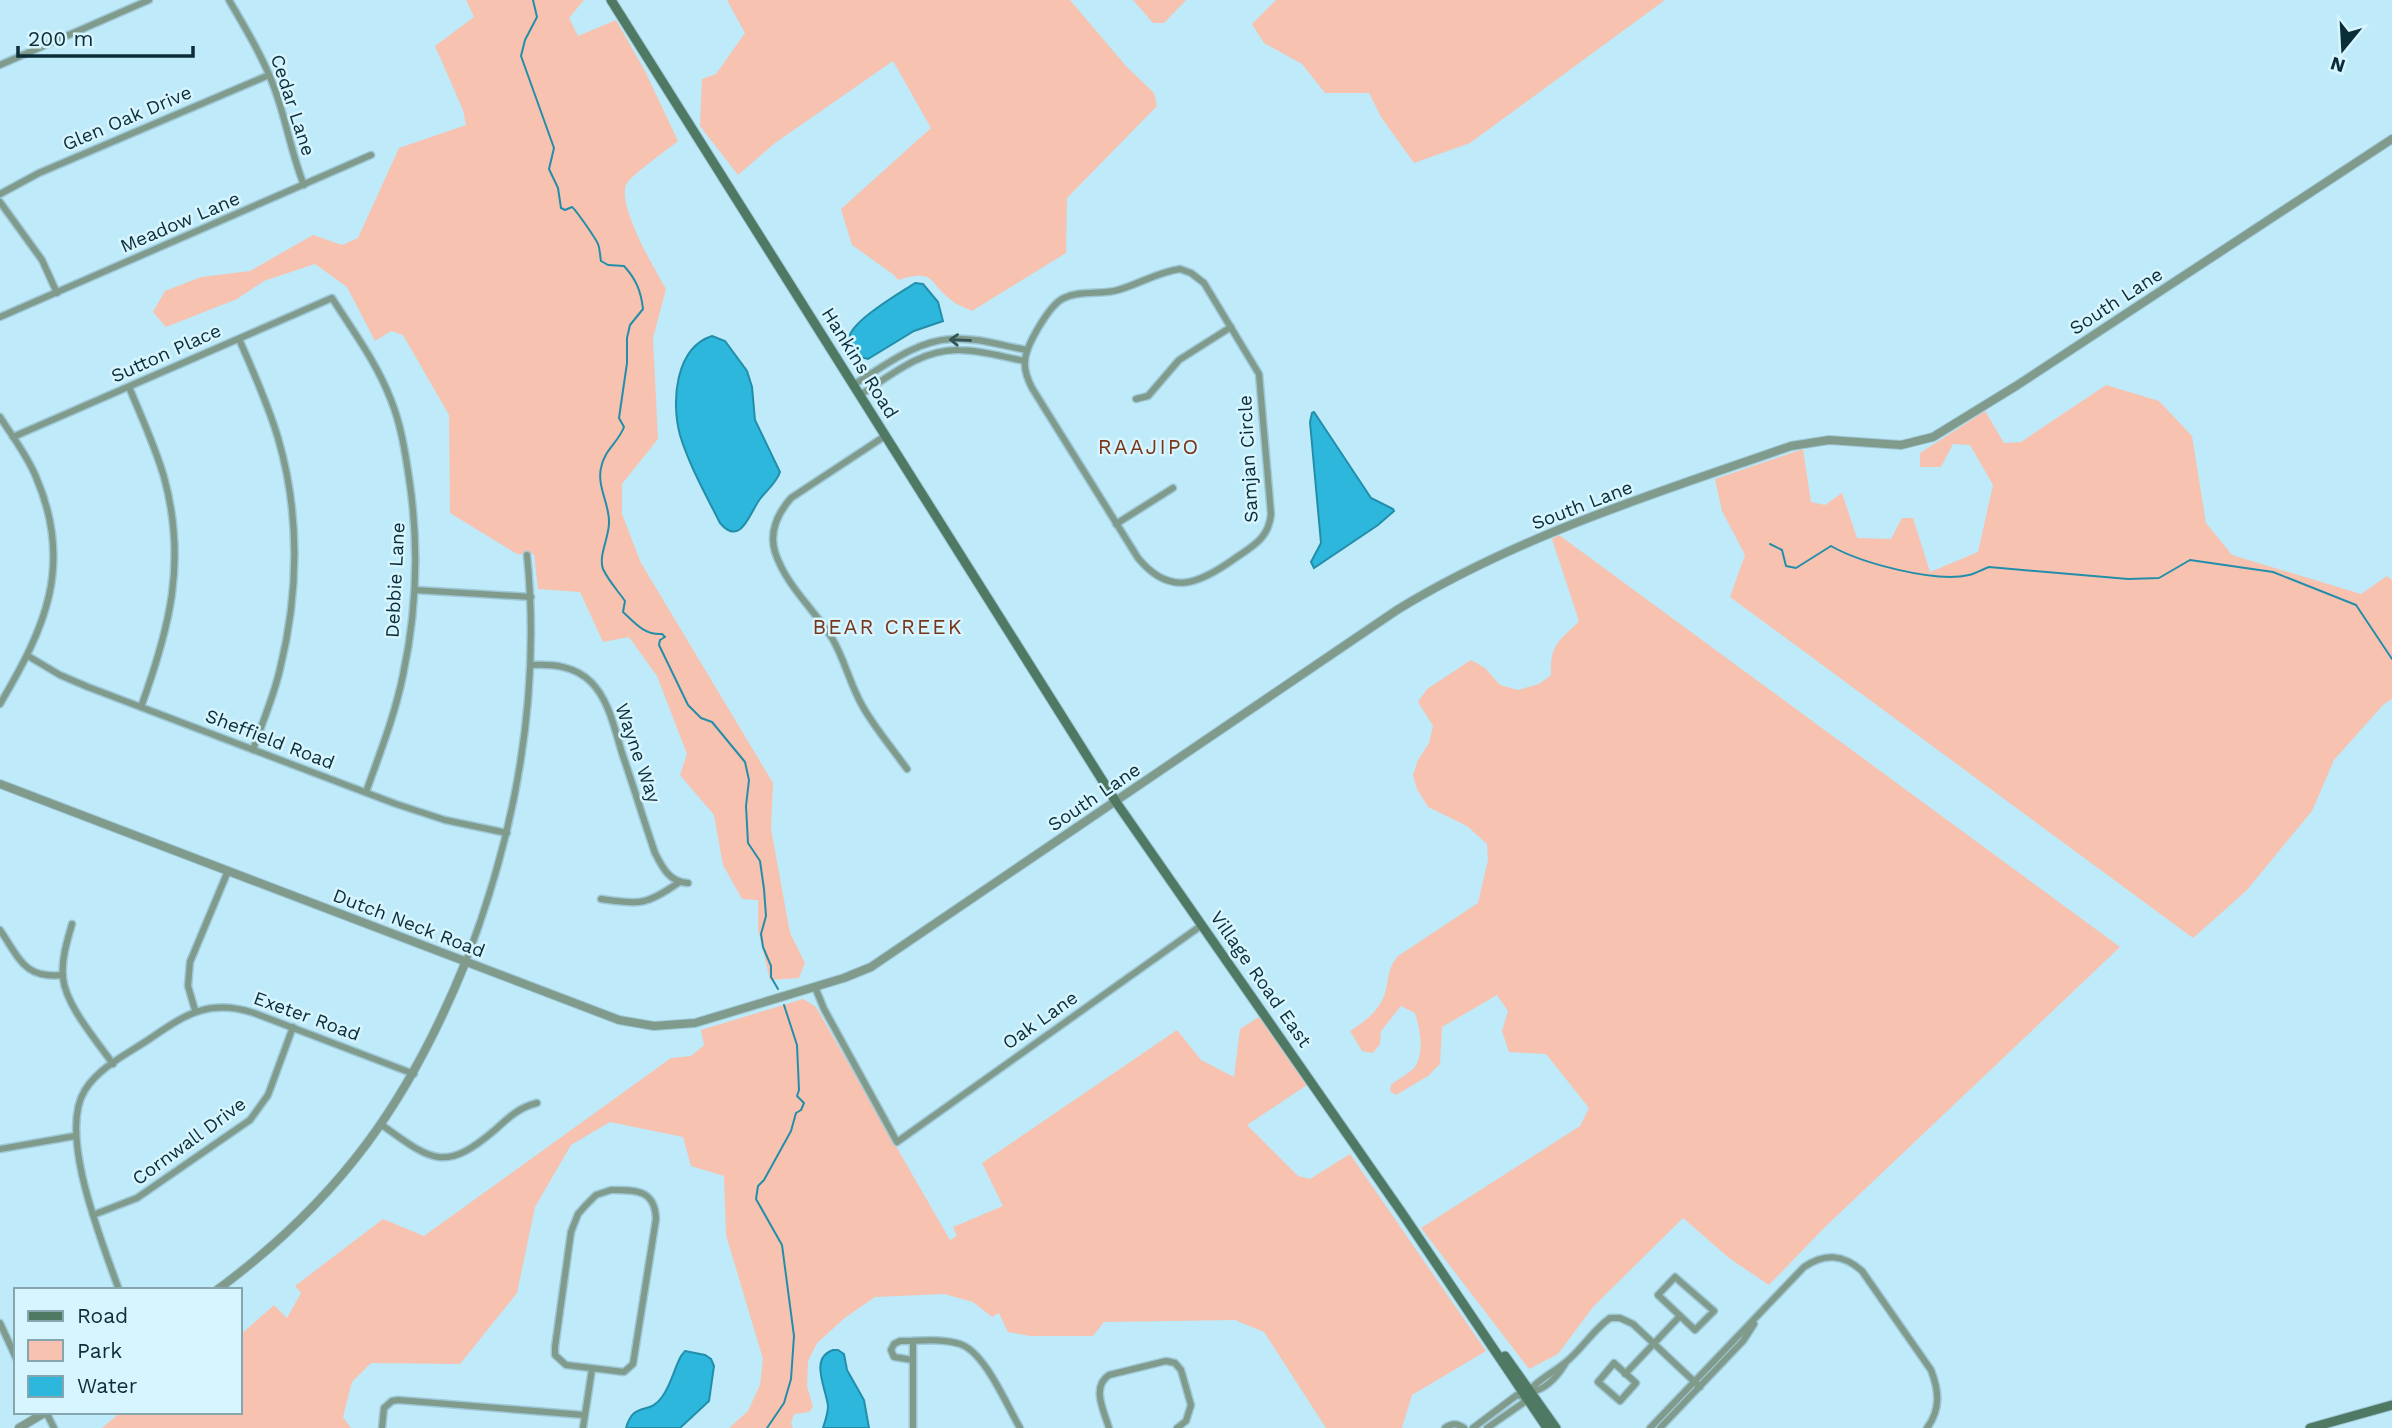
<svg xmlns="http://www.w3.org/2000/svg" width="2392" height="1428" font-family="'Work Sans',sans-serif">
<style>
.green{fill:#f7c3b0}
.water{fill:#2db7dc;stroke:#238eaa;stroke-width:2}
.lines{fill:none;stroke-linecap:round;stroke-linejoin:round}
.stream{stroke:#238eaa;stroke-width:2}
.minor-casing{stroke:#9ec8d6;stroke-width:9}
.tertiary-casing{stroke:#9ec8d6;stroke-width:10}
.secondary-casing{stroke:#9ec8d6;stroke-width:11}
.minor{stroke:#809b8c;stroke-width:6}
.tertiary{stroke:#809b8c;stroke-width:8}
.secondary{stroke:#507964;stroke-width:9}
.oneway{stroke:#345455}
.labels{text-anchor:middle;dominant-baseline:central;stroke-width:5;stroke-linejoin:round;paint-order:stroke}
.street-label{font-size:19px;fill:#0b2d37;stroke:#d7f5ff}
.neighbourhood-label{font-size:21px;letter-spacing:2px;fill:#78361c;stroke:#d7f5ff}
</style>
<rect width="100%" height="100%" fill="#beeaf9"/>
<g class="green">
<path d="M 466,0 L 584,0 L 569,18 L 578,36 L 616,20 L 645,71 L 678,141 C 668,149 632,175 627,183 C 615,202 655,270 666,289 L 653,338 L 658,439 L 622,484 L 622,514 L 641,563 L 773,783 L 771,829 L 790,933 L 805,963 L 799,978 L 770,980 L 758,930 L 758,900 L 742,899 L 723,865 L 714,815 L 680,775 L 687,754 L 657,676 L 629,637 L 603,642 L 580,592 L 538,589 L 534,554 L 517,554 L 450,513 L 449,415 L 403,335 L 391,331 L 375,341 L 347,287 L 315,264 L 264,281 L 237,299 L 166,327 L 153,312 L 165,291 L 201,277 L 250,271 L 313,235 L 342,245 L 358,238 L 399,148 L 466,125 L 463,110 L 435,46 L 474,17 Z"/>
<path d="M 727,0 L 1070,0 L 1126,66 L 1154,93 L 1157,106 L 1067,198 L 1066,253 L 972,311 C 966,308 957,305 951,300 C 927,281 936,269 898,280 L 894,275 L 852,245 L 841,209 L 931,128 L 893,61 L 775,143 L 738,175 L 700,126 L 702,79 L 716,74 L 745,33 Z"/>
<path d="M 1133,0 L 1186,0 L 1164,23 L 1153,23 Z"/>
<path d="M 1276,0 L 1665,0 L 1470,143 L 1414,163 L 1381,117 L 1369,93 L 1325,93 L 1302,64 L 1264,43 L 1252,24 Z"/>
<path d="M 2106,385 L 2159,401 L 2192,436 L 2206,523 L 2232,555 L 2361,594 L 2387,576 L 2392,580 L 2392,699 L 2384,704 L 2334,760 L 2312,811 L 2246,891 L 2193,938 L 1730,597 L 1745,555 L 1722,511 L 1715,479 L 1803,449 L 1811,502 L 1825,505 L 1842,493 L 1857,538 L 1891,539 L 1902,518 L 1913,518 L 1930,572 L 1978,552 L 1993,485 L 1970,445 L 1953,444 L 1941,467 L 1920,467 L 1920,453 L 1985,411 L 2004,443 L 2021,442 Z"/>
<path d="M 1559,535 L 2120,947 L 1825,1227 L 1769,1285 L 1729,1258 L 1683,1218 L 1593,1307 L 1558,1354 L 1529,1369 L 1421,1228 L 1580,1126 L 1589,1108 L 1546,1054 L 1509,1052 L 1502,1031 L 1508,1011 L 1497,995 L 1442,1027 L 1440,1064 L 1428,1076 L 1396,1095 L 1390,1091 L 1391,1085 C 1398,1079 1408,1074 1414,1068 C 1425,1054 1420,1028 1415,1013 L 1401,1006 L 1381,1031 L 1380,1044 L 1373,1053 L 1362,1051 L 1350,1031 C 1364,1022 1377,1013 1384,996 C 1390,980 1386,970 1398,956 L 1478,903 L 1488,860 L 1487,844 L 1467,826 L 1428,807 L 1417,789 L 1413,775 L 1418,760 L 1429,743 L 1433,726 L 1418,702 L 1427,689 L 1471,660 L 1485,668 L 1500,685 L 1518,690 L 1539,684 L 1551,675 C 1550,643 1559,642 1579,621 L 1552,539 Z"/>
<path d="M 803,999 L 816,1007 L 950,1240 L 957,1236 L 953,1227 L 1003,1206 L 982,1163 L 1177,1030 L 1201,1060 L 1234,1077 L 1240,1029 L 1259,1017 L 1307,1085 L 1247,1125 L 1298,1176 L 1310,1179 L 1350,1154 L 1486,1351 L 1412,1395 L 1402,1428 L 1326,1428 L 1264,1332 L 1235,1320 L 1104,1322 L 1093,1336 L 1030,1336 L 1008,1332 L 999,1313 L 992,1317 L 973,1302 L 944,1294 L 875,1297 L 846,1317 L 817,1343 L 808,1361 L 807,1386 L 813,1407 L 809,1412 L 794,1414 L 791,1424 L 793,1428 L 729,1428 L 748,1411 L 760,1385 L 763,1359 L 726,1235 L 724,1176 L 691,1166 L 683,1137 L 610,1122 L 571,1145 L 535,1207 L 517,1293 L 460,1364 L 371,1363 L 352,1382 L 343,1417 L 351,1428 L 102,1428 L 121,1412 L 240,1412 L 240,1335 L 274,1305 L 287,1318 L 301,1293 L 295,1286 L 383,1219 L 424,1236 L 671,1058 L 691,1056 L 704,1045 L 701,1030 Z"/>
</g>
<g class="water">
<path d="M 915,283 L 923,284 L 938,302 L 943,321 L 914,331 L 868,359 L 860,357 L 849,338 C 851,321 900,293 915,283 Z"/>
<path d="M 712,336 L 725,341 L 747,371 L 752,387 L 755,420 L 780,472 C 777,482 767,490 760,499 C 750,512 741,548 720,523 C 706,495 689,465 680,435 C 671,402 675,348 712,336 Z"/>
<path d="M 1314,412 L 1371,498 L 1393,509 L 1394,511 L 1378,525 L 1314,568 L 1311,562 L 1321,543 L 1310,422 L 1312,413 Z"/>
<path d="M 833,1350 L 838,1350 L 844,1354 L 847,1370 L 864,1400 L 869,1428 L 823,1428 C 825,1421 828,1414 828,1406 C 826,1388 809,1358 833,1350 Z"/>
<path d="M 685,1351 L 705,1355 L 711,1359 L 714,1366 L 709,1401 L 680,1428 L 626,1428 C 634,1400 649,1416 662,1397 C 671,1385 674,1369 681,1356 Z"/>
</g>
<g class="lines">
<g class="stream">
<path d="M 533,0 L 537,17 L 525,40 L 521,56 L 554,148 L 549,169 L 558,188 L 561,208 L 565,210 L 572,207 C 576,210 596,239 598,244 C 600,249 600,256 601,261 L 608,265 L 624,266 C 636,279 641,291 643,309 L 630,325 L 627,338 L 627,363 L 619,418 L 624,427 C 618,443 604,450 601,468 C 597,486 609,504 609,521 C 610,536 598,555 603,569 C 608,580 618,591 625,601 L 623,612 C 635,623 644,635 662,634 L 665,637 L 660,640 L 659,645 L 688,705 L 701,718 L 712,722 L 745,762 L 749,780 L 746,806 L 748,843 L 760,861 L 764,889 L 766,916 L 761,934 L 763,947 L 771,966 L 771,977 L 778,989"/>
<path d="M 1770,544 L 1782,550 L 1786,566 L 1796,568 L 1831,546 C 1861,563 1935,583 1969,575 C 1975,574 1983,569 1989,567 L 2128,579 L 2159,578 L 2190,560 L 2273,572 L 2356,605 L 2392,659"/>
<path d="M 767,1428 L 784,1403 L 791,1379 L 794,1336 L 782,1245 L 756,1199 L 758,1186 L 764,1180 L 791,1131 L 796,1113 L 801,1110 L 804,1103 L 797,1096 L 799,1090 L 797,1045 L 784,1005"/>
</g>
<g class="minor-casing">
<g id="minor">
<path d="M 229,0 C 248,33 268,65 279,102 C 288,130 293,158 304,185"/>
<path d="M 0,65 L 149,0"/>
<path d="M 0,194 L 39,173 L 269,75"/>
<path d="M 0,202 L 42,260 L 57,293"/>
<path d="M 1180,269 L 1191,273 L 1204,283 L 1259,374 L 1271,514 C 1269,538 1253,546 1234,559 C 1199,584 1170,597 1138,558 L 1032,388 C 1028,380 1024,371 1025,362 C 1025,346 1050,304 1064,298 C 1080,290 1101,295 1118,290 C 1139,284 1158,272 1180,269 Z"/>
<path d="M 0,317 L 371,155"/>
<path d="M 239,339 C 253,371 268,404 278,438 C 300,513 299,593 280,669 C 274,696 262,723 253,750"/>
<path d="M 853,385 C 883,367 915,341 951,339 C 976,337 1003,346 1027,350"/>
<path d="M 129,387 C 141,416 155,446 164,477 C 187,561 170,627 141,707"/>
<path d="M 860,395 C 890,376 921,349 959,350 C 981,350 1003,357 1025,361"/>
<path d="M 1136,399 L 1148,396 L 1179,360 L 1231,327"/>
<path d="M 0,417 C 12,436 27,455 36,477 C 74,565 45,628 0,704"/>
<path d="M 885,436 L 791,498 C 778,513 769,532 775,552 C 786,586 814,609 832,638 C 845,660 850,685 863,707 C 875,728 892,748 907,769"/>
<path d="M 13,437 L 332,298 C 353,331 377,363 391,400 C 401,425 405,451 409,478 C 419,543 417,610 403,675 C 395,715 380,753 366,792"/>
<path d="M 1116,524 L 1173,488"/>
<path d="M 415,590 L 531,597"/>
<path d="M 28,656 L 60,675 L 88,687 L 396,804 L 445,820 L 507,833"/>
<path d="M 531,665 C 553,664 575,666 591,682 C 610,701 615,732 623,756 C 634,788 644,821 655,853 C 663,869 670,882 688,883"/>
<path d="M 601,899 C 640,904 645,906 678,883"/>
<path d="M 72,924 C 67,941 61,961 63,978 C 66,1006 97,1041 113,1064"/>
<path d="M 0,930 C 20,959 24,979 63,975"/>
<path d="M 466,961 C 516,831 541,694 527,555"/>
<path d="M 815,987 L 824,1009 L 897,1142 L 1202,925"/>
<path d="M 195,1010 L 188,986 L 190,962 L 228,871"/>
<path d="M 382,1125 C 432,1161 445,1173 496,1129 C 509,1117 520,1107 537,1103"/>
<path d="M 0,1149 L 75,1136"/>
<path d="M 611,1190 C 635,1190 655,1189 656,1219 L 633,1364 L 624,1372 L 566,1365 L 555,1355 L 555,1347 L 571,1232 L 578,1214 L 586,1205 L 596,1195 Z"/>
<path d="M 93,1215 L 137,1198 L 250,1120 L 268,1095 L 293,1027"/>
<path d="M 1675,1277 L 1714,1311 L 1695,1330 L 1658,1295 Z"/>
<path d="M 119,1290 C 103,1244 57,1134 85,1090 C 99,1067 129,1053 151,1038 C 187,1013 210,999 254,1013 L 414,1074"/>
<path d="M 0,1323 L 16,1358"/>
<path d="M 913,1341 L 913,1428"/>
<path d="M 913,1360 L 894,1357 L 891,1350 L 894,1344 L 900,1341 C 919,1341 942,1338 960,1344 C 985,1352 1007,1406 1020,1428"/>
<path d="M 1614,1363 L 1636,1383 L 1620,1401 L 1598,1382 Z"/>
<path d="M 1625,1374 L 1680,1316"/>
<path d="M 1531,1392 C 1547,1389 1557,1377 1565,1364"/>
<path d="M 46,1412 L 54,1428"/>
<path d="M 382,1428 L 384,1408 L 392,1401 L 398,1400 L 584,1415"/>
<path d="M 583,1428 L 592,1369"/>
<path d="M 1109,1428 C 1104,1411 1091,1387 1109,1375 L 1166,1361 L 1175,1363 L 1181,1370 L 1191,1405 L 1186,1421 L 1177,1428"/>
<path d="M 1445,1428 C 1452,1423 1457,1423 1464,1428"/>
<path d="M 1473,1428 L 1517,1395 L 1525,1397"/>
<path d="M 1487,1428 L 1523,1403 C 1528,1384 1552,1374 1566,1362 C 1582,1349 1593,1330 1610,1318 L 1620,1318 L 1633,1324 L 1700,1387"/>
<path d="M 1650,1428 L 1804,1267 C 1825,1253 1843,1254 1862,1271 L 1931,1370 C 1939,1391 1941,1409 1927,1428"/>
<path d="M 1660,1428 L 1743,1341 L 1754,1324"/>
</g>
</g>
<g class="tertiary-casing">
<g id="tertiary">
<path d="M 0,784 L 619,1020 L 654,1026 L 695,1023 L 844,978 L 871,967 L 1397,610 C 1519,535 1657,493 1791,446 L 1829,440 L 1901,445 L 1933,437 L 2016,386 L 2392,139"/>
<path d="M 217,1290 C 340,1199 409,1102 466,961"/>
<path d="M 19,1428 L 46,1412"/>
</g>
</g>
<g class="secondary-casing">
<g id="secondary">
<path d="M 611,0 L 1116,802 L 1402,1213 L 1547,1428"/>
<path d="M 1505,1356 L 1556,1428"/>
<path d="M 2310,1428 L 2392,1405"/>
</g>
</g>
<use href="#minor" class="minor"/>
<use href="#tertiary" class="tertiary"/>
<use href="#secondary" class="secondary"/>
</g>
<defs><path id="oneway-shaft" d="M-6 0H5M1.5-3L5.5 0L1.5 3" fill="none" stroke-width="1.6" stroke-linecap="round" stroke-linejoin="round" transform="scale(1.75)"/></defs>
<use class="oneway" href="#oneway-shaft" transform="translate(960 340) rotate(-178)"/>
<g class="labels">
<g class="street-label">
<text transform="translate(293 105) rotate(72)">Cedar Lane</text>
<text transform="translate(127 118) rotate(-23)">Glen Oak Drive</text>
<text transform="translate(180 222) rotate(-23)">Meadow Lane</text>
<text transform="translate(2116 301) rotate(-33)">South Lane</text>
<text transform="translate(166 353) rotate(-24)">Sutton Place</text>
<text transform="translate(860 363) rotate(58)">Hankins Road</text>
<text transform="translate(1248 459) rotate(-93)">Samjan Circle</text>
<text transform="translate(1582 505) rotate(-21)">South Lane</text>
<text transform="translate(395 580) rotate(-87)">Debbie Lane</text>
<text transform="translate(270 739) rotate(21)">Sheffield Road</text>
<text transform="translate(638 753) rotate(71)">Wayne Way</text>
<text transform="translate(1094 797) rotate(-34)">South Lane</text>
<text transform="translate(409 923) rotate(21)">Dutch Neck Road</text>
<text transform="translate(1261 979) rotate(55)">Village Road East</text>
<text transform="translate(307 1016) rotate(20)">Exeter Road</text>
<text transform="translate(1040 1020) rotate(-35)">Oak Lane</text>
<text transform="translate(189 1141) rotate(-36)">Cornwall Drive</text>
</g>
<g class="neighbourhood-label">
<text x="1149" y="446">RAAJIPO</text>
<text x="888" y="626">BEAR CREEK</text>
</g>
</g>
<rect x="14" y="1288" width="228" height="126" fill="#d7f5ff" stroke="#85a5af" stroke-width="2"/>
<rect x="28" y="1311" width="35" height="10" fill="#507964" stroke="#85a5af" stroke-width="2"/>
<text x="77" y="1323" font-size="21" fill="#0b2d37">Road</text>
<rect x="28" y="1340" width="35" height="21" fill="#f7c3b0" stroke="#85a5af" stroke-width="2"/>
<text x="77" y="1358" font-size="21" fill="#0b2d37">Park</text>
<rect x="28" y="1376" width="35" height="21" fill="#2db7dc" stroke="#85a5af" stroke-width="2"/>
<text x="77" y="1393" font-size="21" fill="#0b2d37">Water</text>
<g transform="translate(2343 49) rotate(198)" stroke="#d7f5ff" stroke-width="5" paint-order="stroke">
<path d="M0-5L12 26L0 18L-12 26Z" fill="#0b2d37"/>
<text y="-10" font-size="19" font-weight="bold" text-anchor="middle" fill="#0b2d37">N</text>
</g>
<path d="M18 46v10h175v-10" fill="none" stroke="#0b2d37" stroke-width="3.5"/>
<text x="28" y="46" font-size="21" fill="#0b2d37" stroke="#d7f5ff" stroke-width="5" paint-order="stroke">200 m</text>
</svg>
